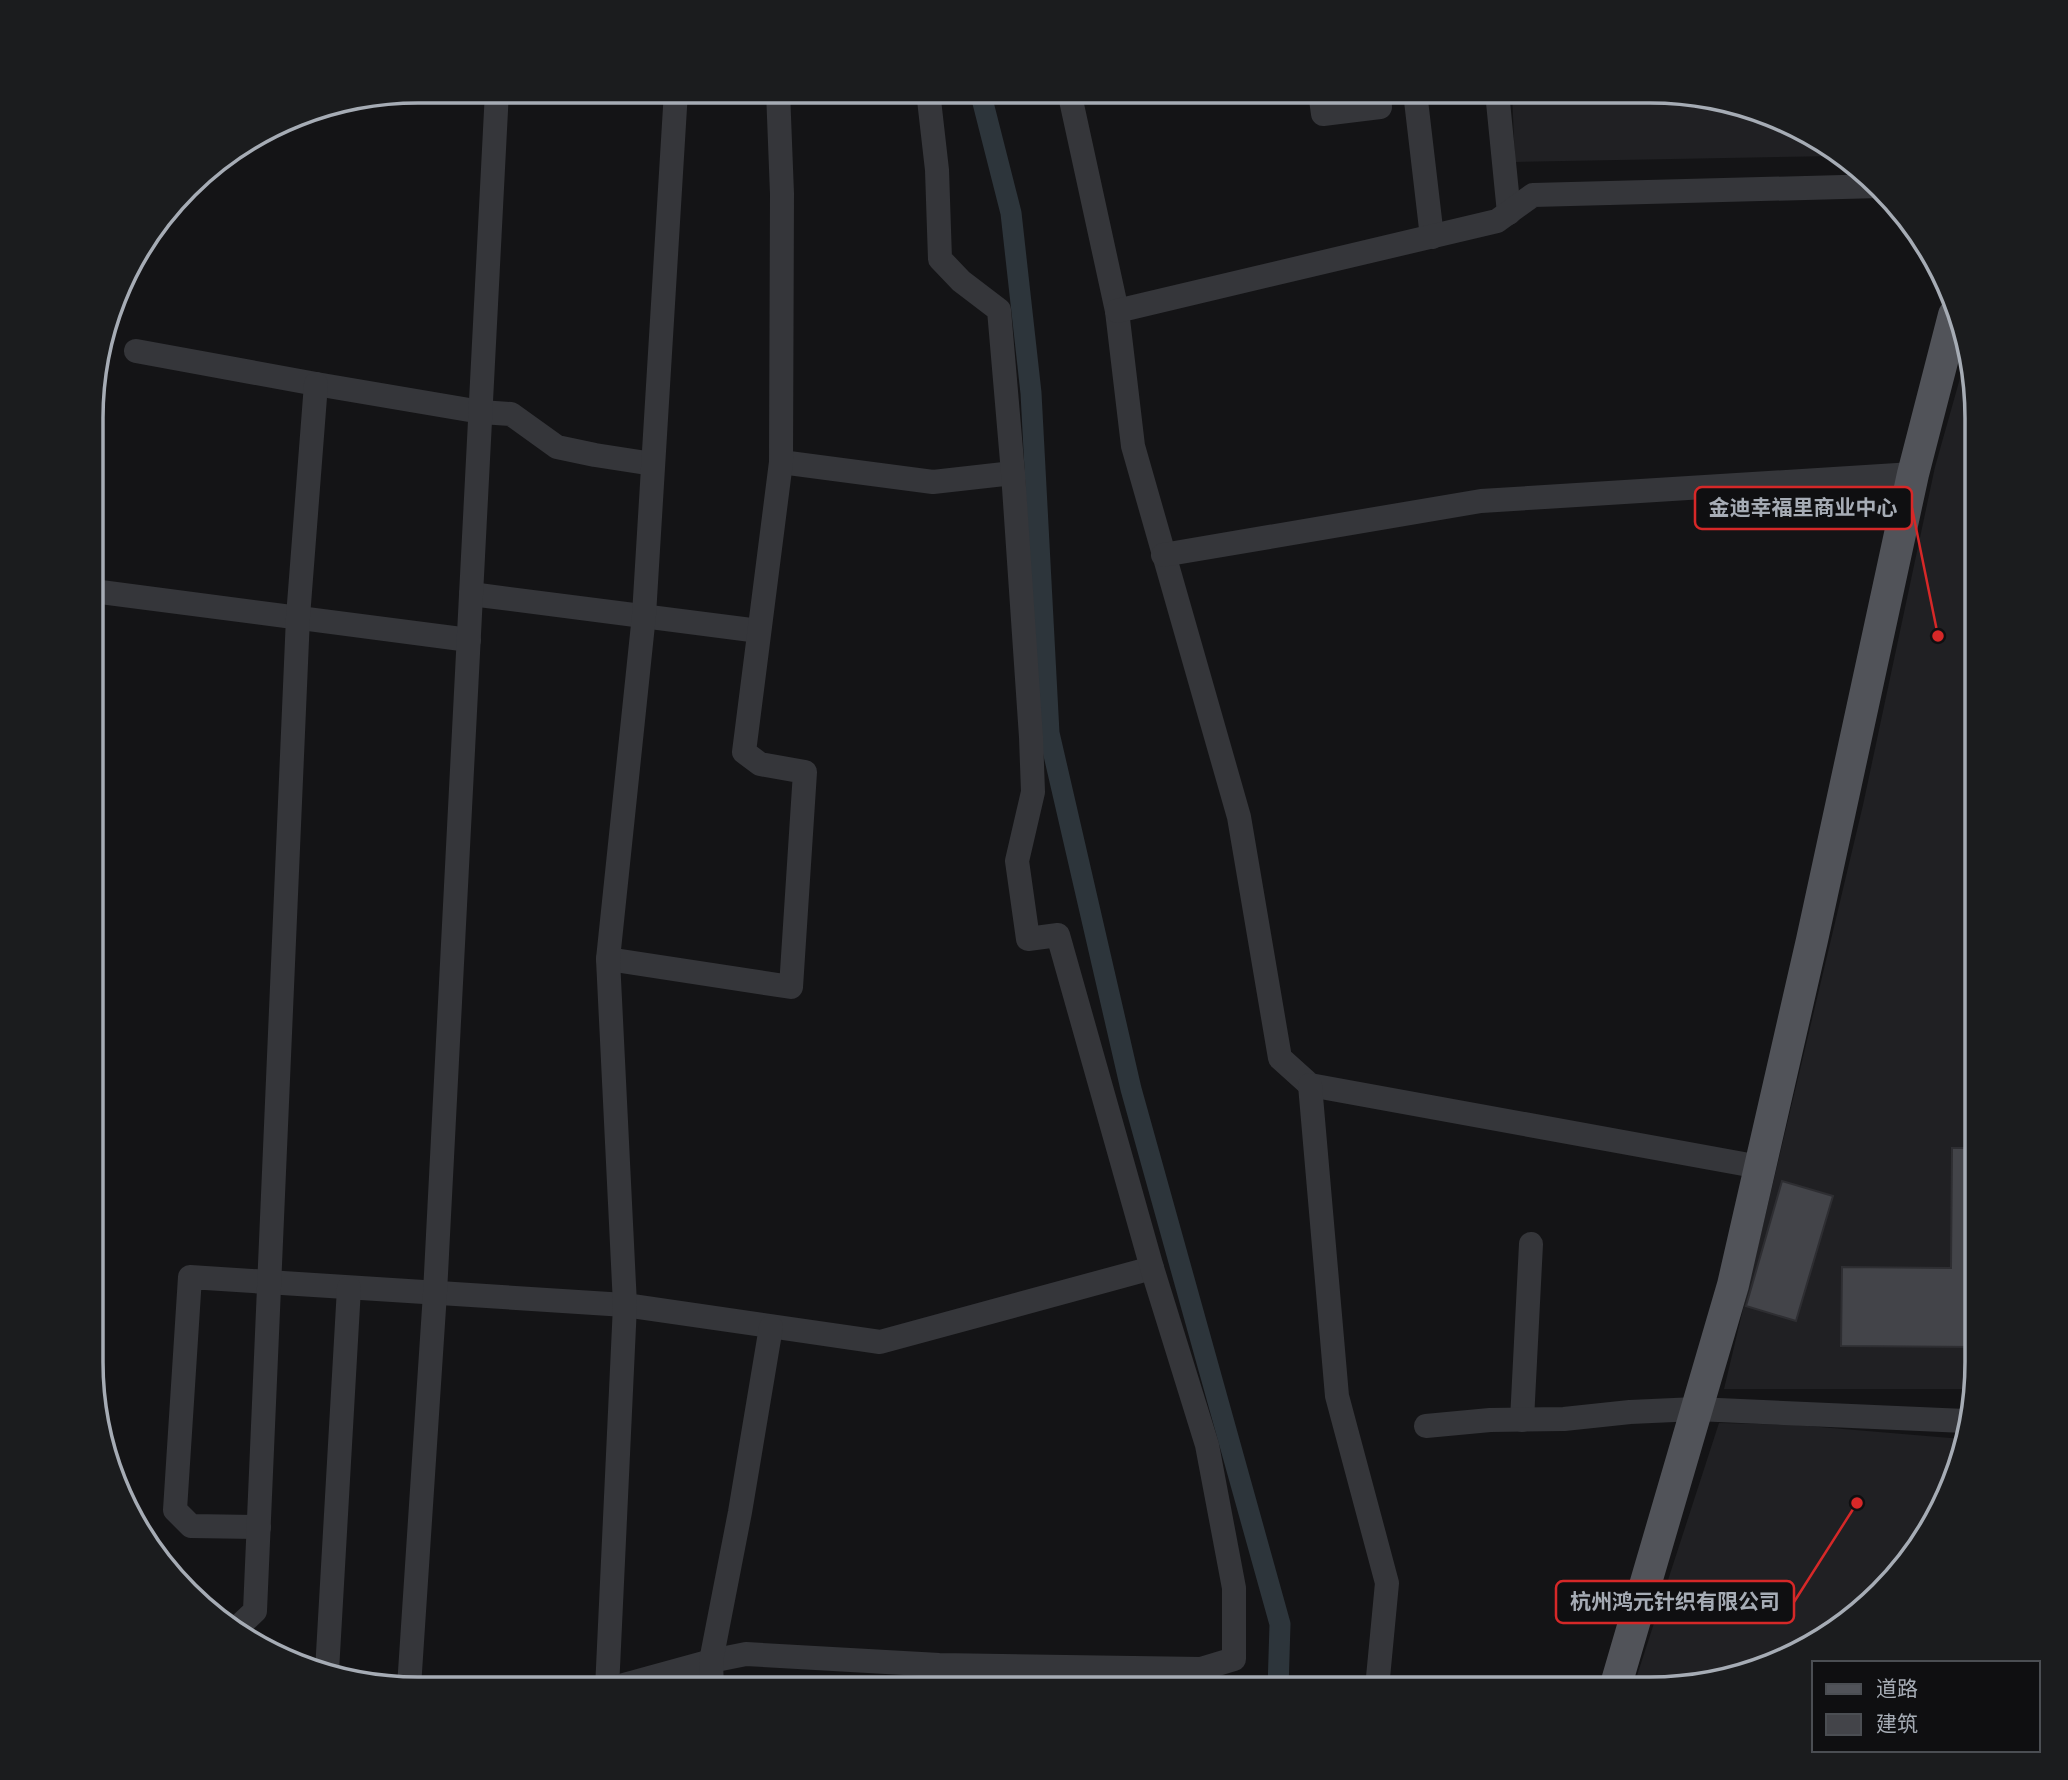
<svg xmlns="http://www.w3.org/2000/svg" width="2068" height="1780" font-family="'Titillium Web','Noto Sans SC',sans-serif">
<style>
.built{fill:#202023}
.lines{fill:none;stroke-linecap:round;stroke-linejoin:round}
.canal{stroke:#2d353b;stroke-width:21}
.building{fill:#434449;stroke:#2e2e32;stroke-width:2}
.minor{stroke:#35363a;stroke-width:24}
.major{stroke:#515359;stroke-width:32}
.rim{fill:none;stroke:#a6acb5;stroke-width:3.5}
.leader{fill:none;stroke:#d62828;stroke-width:2.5}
.callout-dot{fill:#d62828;stroke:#0f0f11;stroke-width:2.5}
.callout{fill:#0f0f11;stroke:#d62828;stroke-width:2.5}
.callout-label{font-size:21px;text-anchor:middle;font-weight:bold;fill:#a6acb5}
</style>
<rect width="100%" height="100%" fill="#141416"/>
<g class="built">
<path d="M 1512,92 L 1672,92 L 1794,125 L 1838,156 L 1515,162 Z"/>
<path d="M 1966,357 L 1976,396 L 1977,1362 L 1972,1389 L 1724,1389 L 1863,805 L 1935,467 Z"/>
<path d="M 1719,1423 L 1796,1425 L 1962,1439 L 1952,1488 L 1881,1594 L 1776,1664 L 1671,1688 L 1633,1688 Z"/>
</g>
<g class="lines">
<path class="canal" d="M 980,91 L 1011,213 L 1031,393 L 1049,733 L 1131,1089 L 1280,1624 L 1278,1689"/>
</g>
<g class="building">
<path d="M 1952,1148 L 1977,1148 L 1977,1347 L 1841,1346 L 1842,1267 L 1951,1268 Z"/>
<path d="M 1782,1181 L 1833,1196 L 1796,1321 L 1746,1306 Z"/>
</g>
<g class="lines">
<g class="minor">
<path d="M 1069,91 L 1117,311 L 1133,446 L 1239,817 L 1280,1058 L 1310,1085 L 1760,1167"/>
<path d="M 1320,92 L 1323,114 L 1380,107 L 1378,92"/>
<path d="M 1415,92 L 1432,237"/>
<path d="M 1497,92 L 1509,213"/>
<path d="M 1117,311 L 1497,221 L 1533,195 L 1880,186"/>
<path d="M 136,351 L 316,384 L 481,412 L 511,414 L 557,447 L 595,455 L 653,464"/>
<path d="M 781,462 L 933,482 L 1013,473"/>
<path d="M 1163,555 L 1481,501 L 1913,474"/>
<path d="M 93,591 L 469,640"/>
<path d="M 471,594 L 759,631"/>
<path d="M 608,959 L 791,987 L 805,772 L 760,764 L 744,752 L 781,462 L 782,194 L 778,91"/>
<path d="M 1310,1085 L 1337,1396 L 1387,1583 L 1377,1688"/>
<path d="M 1522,1420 L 1531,1244"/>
<path d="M 1426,1426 L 1490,1420 L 1564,1419 L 1630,1412 L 1696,1409 L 1965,1421"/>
<path d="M 259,1527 L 191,1526 L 175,1510 L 190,1277 L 625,1305 L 880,1342 L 1152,1268"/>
<path d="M 238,1627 L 255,1611 L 298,617 L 316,384"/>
<path d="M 327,1671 L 349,1288"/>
<path d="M 409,1687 L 435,1293 L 497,91"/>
<path d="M 607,1689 L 625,1305 L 608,959 L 644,615 L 676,91"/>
<path d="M 609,1689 L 711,1661 L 746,1654 L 939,1665 L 1201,1669 L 1234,1659 L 1234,1588 L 1207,1445 L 1152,1268 L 1058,935 L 1028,939 L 1017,861 L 1033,792 L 1031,737 L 1013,473 L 999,310 L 961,281 L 940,259 L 937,170 L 928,91"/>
<path d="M 712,1689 L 711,1661 L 740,1512 L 771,1327"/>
</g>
<path class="major" d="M 1615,1688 L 1733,1285 L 1812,940 L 1913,474 L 1954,315"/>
</g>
<path d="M0 0H2068V1780H0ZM418 103H1650A315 315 0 0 1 1965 418V1362A315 315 0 0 1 1650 1677H418A315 315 0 0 1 103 1362V418A315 315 0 0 1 418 103Z" fill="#1b1c1e" fill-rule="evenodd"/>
<path class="rim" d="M418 103H1650A315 315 0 0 1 1965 418V1362A315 315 0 0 1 1650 1677H418A315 315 0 0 1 103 1362V418A315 315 0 0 1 418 103Z"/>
<path class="leader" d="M1938 636L1912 508M1857 1503L1794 1602"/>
<g class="callout-dot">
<circle cx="1938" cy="636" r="7"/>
<circle cx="1857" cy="1503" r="7"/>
</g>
<g class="callout">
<rect x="1695" y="487" width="217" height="42" rx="7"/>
<rect x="1556" y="1581" width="238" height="42" rx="7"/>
</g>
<g class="callout-label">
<text x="1803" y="515">金迪幸福里商业中心</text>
<text x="1675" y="1609">杭州鸿元针织有限公司</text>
</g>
<rect x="1812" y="1661" width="228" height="91" fill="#0f0f11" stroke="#4b4e53" stroke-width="2"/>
<rect x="1826" y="1684" width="35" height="10" fill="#515359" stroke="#4b4e53" stroke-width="2"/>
<text x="1876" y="1696" font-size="21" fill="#a6acb5">道路</text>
<rect x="1826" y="1714" width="35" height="21" fill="#434449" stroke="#4b4e53" stroke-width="2"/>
<text x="1876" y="1731" font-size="21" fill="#a6acb5">建筑</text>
</svg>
